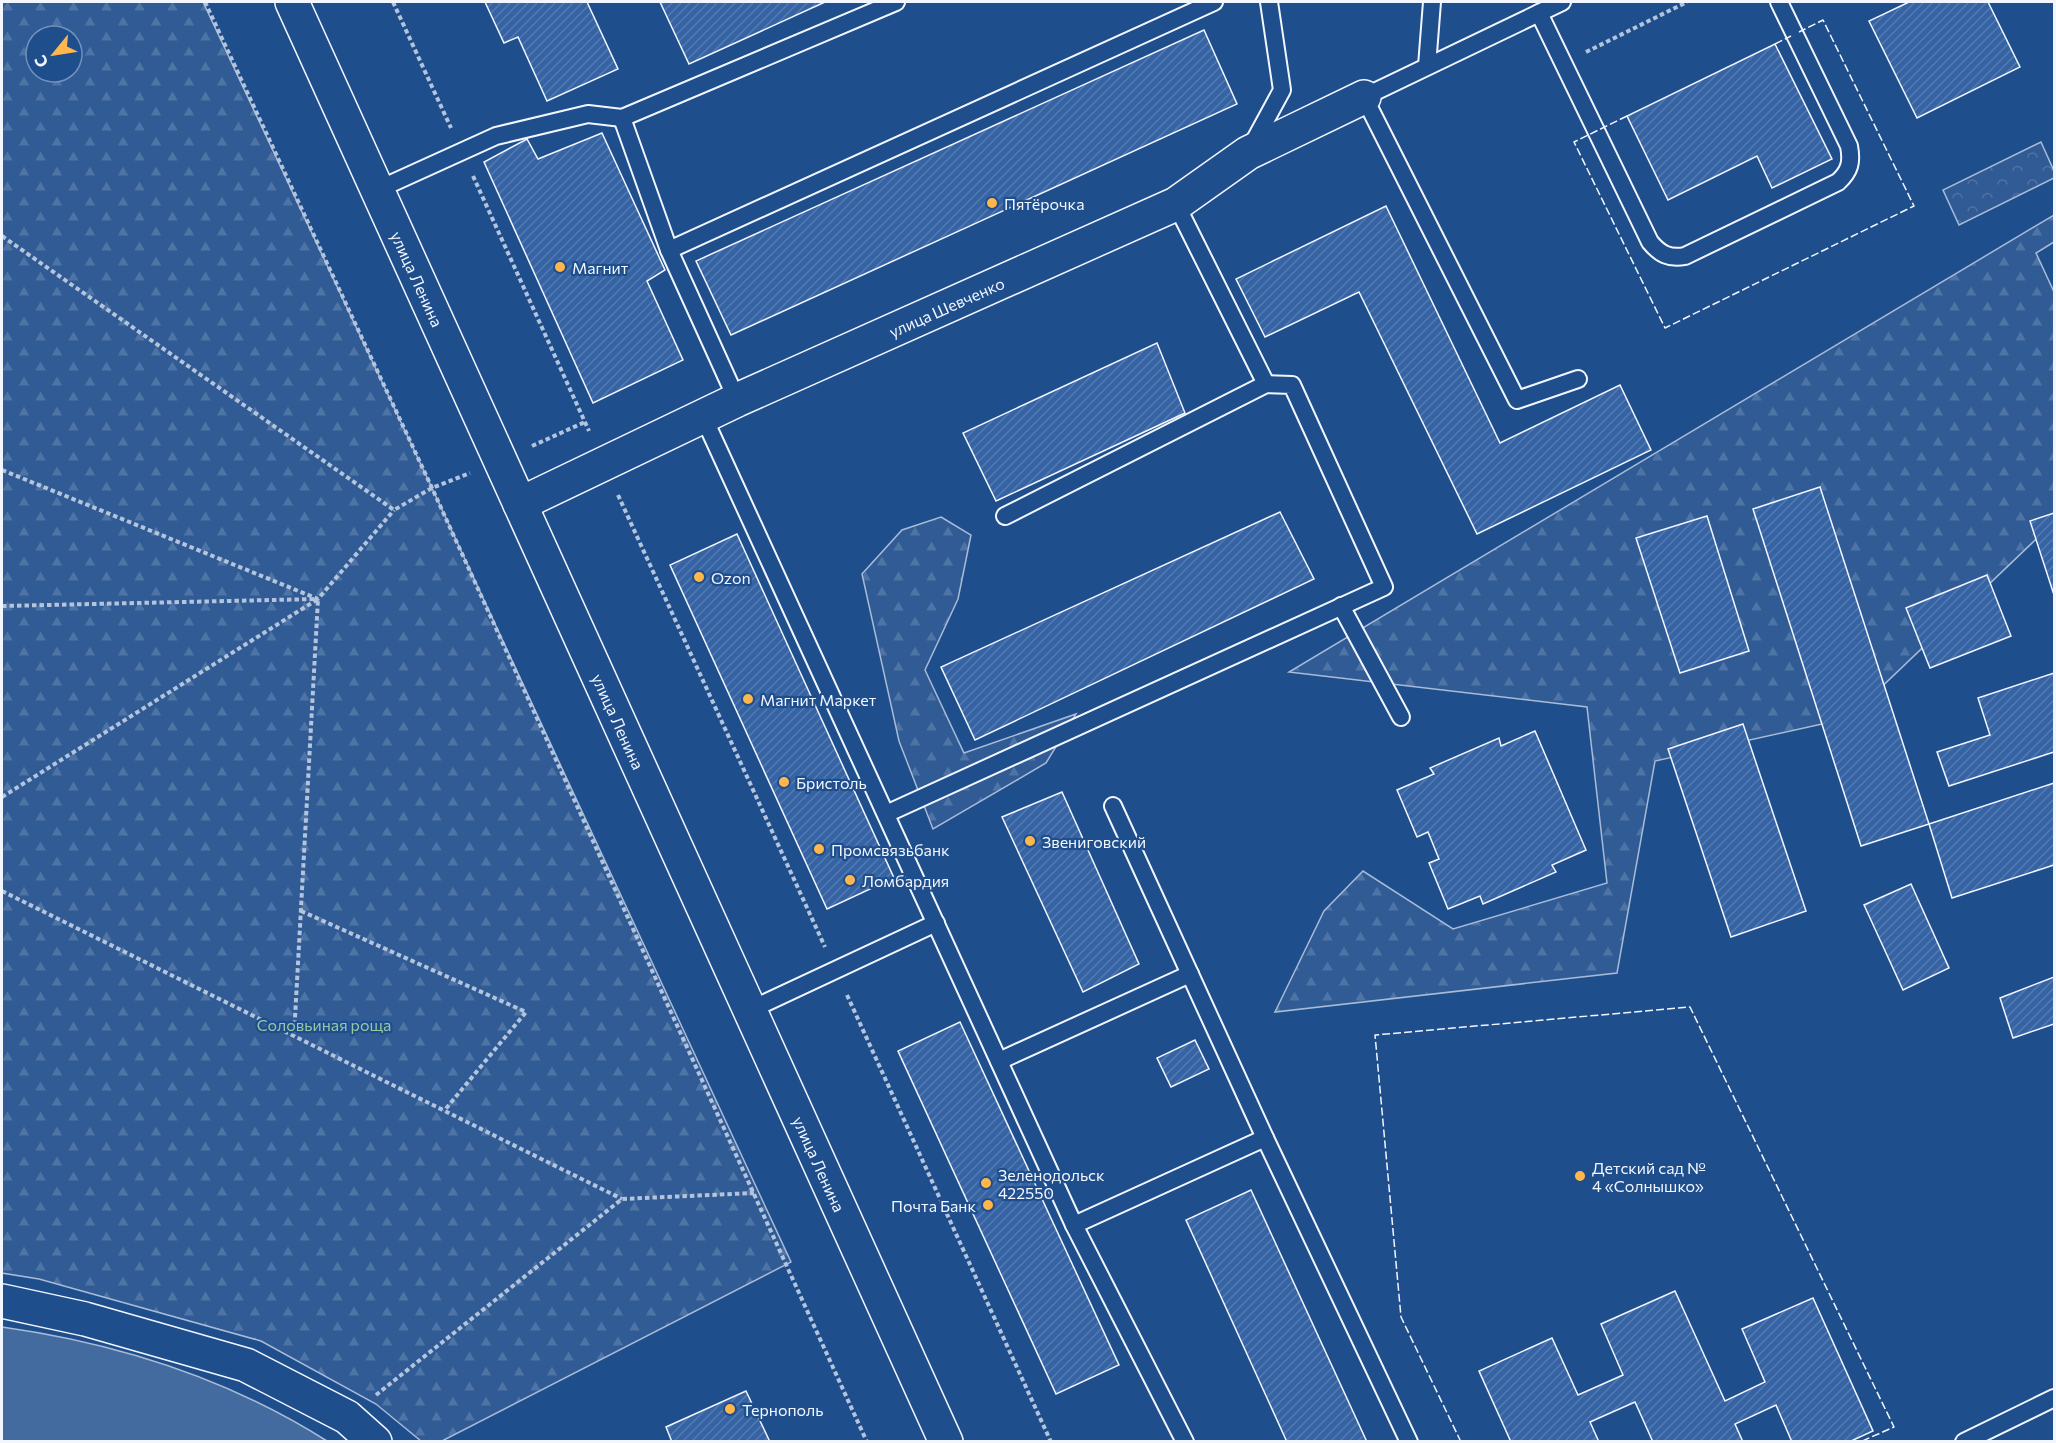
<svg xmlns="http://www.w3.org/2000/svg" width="2056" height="1443" font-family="Commissioner,sans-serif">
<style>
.forest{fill:url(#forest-firs);stroke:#a8bbd7;stroke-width:1.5;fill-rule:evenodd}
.park{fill:url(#park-crowns);stroke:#a8bbd7;stroke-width:1.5}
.water{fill:#446ba0;stroke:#a8bbd7;stroke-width:1.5}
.building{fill:url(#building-hatch);stroke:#f2f6ff;stroke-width:1.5}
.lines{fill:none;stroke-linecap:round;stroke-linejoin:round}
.lane-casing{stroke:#f2f6ff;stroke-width:20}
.street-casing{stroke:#f2f6ff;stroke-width:36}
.secondary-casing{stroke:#f2f6ff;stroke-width:36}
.path{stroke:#b3c4dc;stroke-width:4;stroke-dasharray:4.5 3;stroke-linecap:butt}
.lane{stroke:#1f4e8c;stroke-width:16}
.street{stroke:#1f4e8c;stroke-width:33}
.secondary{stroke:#1f4e8c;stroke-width:33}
.fence{stroke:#f2f6ff;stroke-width:1.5;stroke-dasharray:8 3;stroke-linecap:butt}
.poi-dot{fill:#ffb74d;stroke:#1f4e8c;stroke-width:2}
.labels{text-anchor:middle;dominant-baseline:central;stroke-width:4.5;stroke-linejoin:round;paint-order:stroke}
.poi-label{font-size:16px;fill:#f2f6ff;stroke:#1f4e8c;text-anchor:start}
.street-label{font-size:16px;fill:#f2f6ff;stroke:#1f4e8c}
.park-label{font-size:16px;fill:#97c8a6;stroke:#1f4e8c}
</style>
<defs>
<pattern id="forest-firs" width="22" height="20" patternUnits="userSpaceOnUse" patternTransform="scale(1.5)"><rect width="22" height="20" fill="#305b95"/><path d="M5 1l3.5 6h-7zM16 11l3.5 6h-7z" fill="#4e73a5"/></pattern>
<pattern id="park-crowns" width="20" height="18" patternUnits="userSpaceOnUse" patternTransform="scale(1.5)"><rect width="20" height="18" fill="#305b95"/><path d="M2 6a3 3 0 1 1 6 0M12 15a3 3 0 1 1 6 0" fill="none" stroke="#4e73a5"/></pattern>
<pattern id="building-hatch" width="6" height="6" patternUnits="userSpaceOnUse" patternTransform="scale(1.5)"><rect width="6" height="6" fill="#3563a3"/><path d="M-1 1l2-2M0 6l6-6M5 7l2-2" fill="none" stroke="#537ab1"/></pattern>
</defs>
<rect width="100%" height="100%" fill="#1f4e8c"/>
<g class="forest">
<path d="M 2,2 L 203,2 L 432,488 L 791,1262 L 442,1441 L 421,1441 L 376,1404 L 261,1341 L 39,1279 L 2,1273 ZM 36,36 L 72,36 L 72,72 L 36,72 Z"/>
<path d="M 2054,215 L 2054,242 L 2036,253 L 2054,292 L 2054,522 L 1849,718 L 1655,761 L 1617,973 L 1275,1012 L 1324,911 L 1363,871 L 1453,929 L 1607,883 L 1587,707 L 1289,672 Z"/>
<path d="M 941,517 L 971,535 L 958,599 L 925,670 L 964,753 L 1076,714 L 1046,763 L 933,829 L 899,741 L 862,574 L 902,530 Z"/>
</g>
<path class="park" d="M 2041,142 L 2054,171 L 2054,178 L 1959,225 L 1943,190 Z"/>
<path class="water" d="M 2,1327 C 116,1343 229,1379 327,1441 L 2,1441 Z"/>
<g class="building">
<path d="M 485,2 L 587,2 L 618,69 L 547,101 L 518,37 L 504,43 Z"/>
<path d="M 660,2 L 825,2 L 689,64 Z"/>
<path d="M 1909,2 L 1988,2 L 2020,67 L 1917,118 L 1869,21 Z"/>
<path d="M 1204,30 L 1237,104 L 731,335 L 696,261 Z"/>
<path d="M 1775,44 L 1832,159 L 1772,188 L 1757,156 L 1668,200 L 1627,116 Z"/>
<path d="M 602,133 L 665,270 L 647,281 L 683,360 L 593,403 L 484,162 L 527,139 L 538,159 Z"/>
<path d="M 1386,206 L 1500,443 L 1620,385 L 1651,450 L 1477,534 L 1359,292 L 1265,337 L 1236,279 Z"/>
<path d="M 1157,343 L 1185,413 L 996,501 L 963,433 Z"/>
<path d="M 1820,487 L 1929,824 L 1861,846 L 1753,509 Z"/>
<path d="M 1280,512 L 1314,579 L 975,740 L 941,667 Z"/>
<path d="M 2054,513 L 2054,595 L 2030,521 Z"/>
<path d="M 1707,516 L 1749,651 L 1680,673 L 1636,538 Z"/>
<path d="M 737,534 L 894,878 L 827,909 L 670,565 Z"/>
<path d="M 1987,575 L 2011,636 L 1930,668 L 1906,608 Z"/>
<path d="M 2054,673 L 2054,752 L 1949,786 L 1937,752 L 1990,735 L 1978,698 Z"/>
<path d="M 1743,724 L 1806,911 L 1731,937 L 1668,749 Z"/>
<path d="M 1535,731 L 1586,850 L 1552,865 L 1556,872 L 1483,904 L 1480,896 L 1448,909 L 1429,863 L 1439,859 L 1428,832 L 1417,837 L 1397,790 L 1434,774 L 1430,768 L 1499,738 L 1501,746 Z"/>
<path d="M 2054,783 L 2054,865 L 1952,898 L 1929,824 Z"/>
<path d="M 1062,792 L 1139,964 L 1083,992 L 1002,817 Z"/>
<path d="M 1911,884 L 1949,968 L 1903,990 L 1864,905 Z"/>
<path d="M 2054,977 L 2054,1024 L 2013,1038 L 2000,998 Z"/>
<path d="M 960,1022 L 1119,1365 L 1056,1394 L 898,1051 Z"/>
<path d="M 1195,1040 L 1209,1069 L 1171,1087 L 1157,1058 Z"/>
<path d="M 1251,1190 L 1367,1442 L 1287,1442 L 1186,1220 Z"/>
<path d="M 1675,1291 L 1725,1401 L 1765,1382 L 1742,1329 L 1813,1298 L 1873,1431 L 1849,1442 L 1792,1442 L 1776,1405 L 1735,1424 L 1743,1442 L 1653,1442 L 1635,1402 L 1590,1422 L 1599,1442 L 1511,1442 L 1479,1371 L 1552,1338 L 1578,1395 L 1623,1375 L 1601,1324 Z"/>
<path d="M 746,1391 L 770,1442 L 672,1442 L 666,1427 Z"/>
</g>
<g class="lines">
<g class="lane-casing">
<g id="lane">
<path d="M 1562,2 L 1364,97 L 1517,400 L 1578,379"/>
<path d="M 1539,13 L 1650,242 C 1660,254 1669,259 1685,256 L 1838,182 C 1850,171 1852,162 1849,146 L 1779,2"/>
<path d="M 1427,66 L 1432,2"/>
<path d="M 622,118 L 669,250"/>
<path d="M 1251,147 L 1282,90 L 1269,2"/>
<path d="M 377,190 L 496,136 L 588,114 L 622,118 L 896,2"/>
<path d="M 1176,204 L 1266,384"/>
<path d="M 737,400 L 669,250 L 1214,2"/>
<path d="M 703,416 L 1074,1225 L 1185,1442"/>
<path d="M 1341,606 L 1401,717"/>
<path d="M 1113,806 L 1265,1138 L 1409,1442"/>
<path d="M 886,814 L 1384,587 L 1292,385 L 1266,384 L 1005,516"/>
<path d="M 750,1010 L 936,923"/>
<path d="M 999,1061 L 1190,974"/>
<path d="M 1074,1225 L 1265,1138"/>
<path d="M 1964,1442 L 2054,1398"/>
</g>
</g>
<g class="street-casing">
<g id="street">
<path id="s1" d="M 520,504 L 737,400 L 1176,204 L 1248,153 L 1364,97"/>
<path d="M 2,1301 L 85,1319 L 246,1365 L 347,1417 L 375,1442"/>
</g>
</g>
<g class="secondary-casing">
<g id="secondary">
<path id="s2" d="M 292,2 L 946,1442"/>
</g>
</g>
<g class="path">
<path d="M 205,2 L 432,488 L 867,1442"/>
<path d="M 393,2 L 451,128"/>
<path d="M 1586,52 L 1687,2"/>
<path d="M 473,176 L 589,431"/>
<path d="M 2,236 L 394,510 L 432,488 L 470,473"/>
<path d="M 532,446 L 585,422"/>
<path d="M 2,470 L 318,599 L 394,510"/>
<path d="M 618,495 L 825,947"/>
<path d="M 2,606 L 316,599"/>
<path d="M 2,797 L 318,599 L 294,1036"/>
<path d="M 2,891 L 622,1199"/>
<path d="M 301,911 L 526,1012 L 444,1111"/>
<path d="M 847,995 L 1051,1442"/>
<path d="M 376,1395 L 622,1199 L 754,1193"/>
</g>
<use href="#lane" class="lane"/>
<use href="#street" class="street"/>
<use href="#secondary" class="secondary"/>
<g class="fence">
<path d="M 1775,44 L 1791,36"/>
<path d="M 1627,116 L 1574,142 L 1665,328 L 1914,206 L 1823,20 L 1799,32"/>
<path d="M 1461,1442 L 1401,1317 L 1375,1035 L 1690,1007 L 1894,1427 L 1860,1442"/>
</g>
</g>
<g class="poi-dot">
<circle cx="992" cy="203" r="6"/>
<circle cx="560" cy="267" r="6"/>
<circle cx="699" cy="577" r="6"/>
<circle cx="748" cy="699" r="6"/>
<circle cx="784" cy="782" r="6"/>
<circle cx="1030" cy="841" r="6"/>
<circle cx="819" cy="849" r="6"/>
<circle cx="850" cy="880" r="6"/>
<circle cx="1580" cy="1176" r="6"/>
<circle cx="986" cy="1183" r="6"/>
<circle cx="988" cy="1205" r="6"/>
<circle cx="730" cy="1409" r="6"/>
</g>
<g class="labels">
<g class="poi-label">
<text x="1004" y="203">Пятёрочка</text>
<text x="572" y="267">Магнит</text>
<text x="711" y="577">Ozon</text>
<text x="760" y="699">Магнит Маркет</text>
<text x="796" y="782">Бристоль</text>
<text x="1042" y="841">Звениговский</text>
<text x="831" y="849">Промсвязьбанк</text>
<text x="862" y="880">Ломбардия</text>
<text x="1592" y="1167">Детский сад №<tspan x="1592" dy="18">4 «Солнышко»</tspan></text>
<text x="998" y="1174">Зеленодольск<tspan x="998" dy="18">422550</tspan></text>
<text x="976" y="1205" text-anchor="end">Почта Банк</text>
<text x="742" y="1409">Тернополь</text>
</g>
<g class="street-label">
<text stroke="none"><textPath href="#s2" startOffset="304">улица Ленина</textPath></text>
<text stroke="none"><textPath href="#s1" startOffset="470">улица Шевченко</textPath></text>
<text stroke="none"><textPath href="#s2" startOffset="790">улица Ленина</textPath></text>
<text stroke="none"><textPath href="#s2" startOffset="1276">улица Ленина</textPath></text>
</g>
<g class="park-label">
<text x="324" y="1024">Соловьиная роща</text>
</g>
</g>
<rect width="2056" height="1443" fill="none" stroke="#f2f6ff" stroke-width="6"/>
<g transform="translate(54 54) rotate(240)"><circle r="28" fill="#1f4e8c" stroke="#7391ba" stroke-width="1.5"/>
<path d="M0-4.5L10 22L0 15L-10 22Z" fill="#ffb74d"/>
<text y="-9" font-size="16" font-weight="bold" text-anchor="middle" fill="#f2f6ff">С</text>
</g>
</svg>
